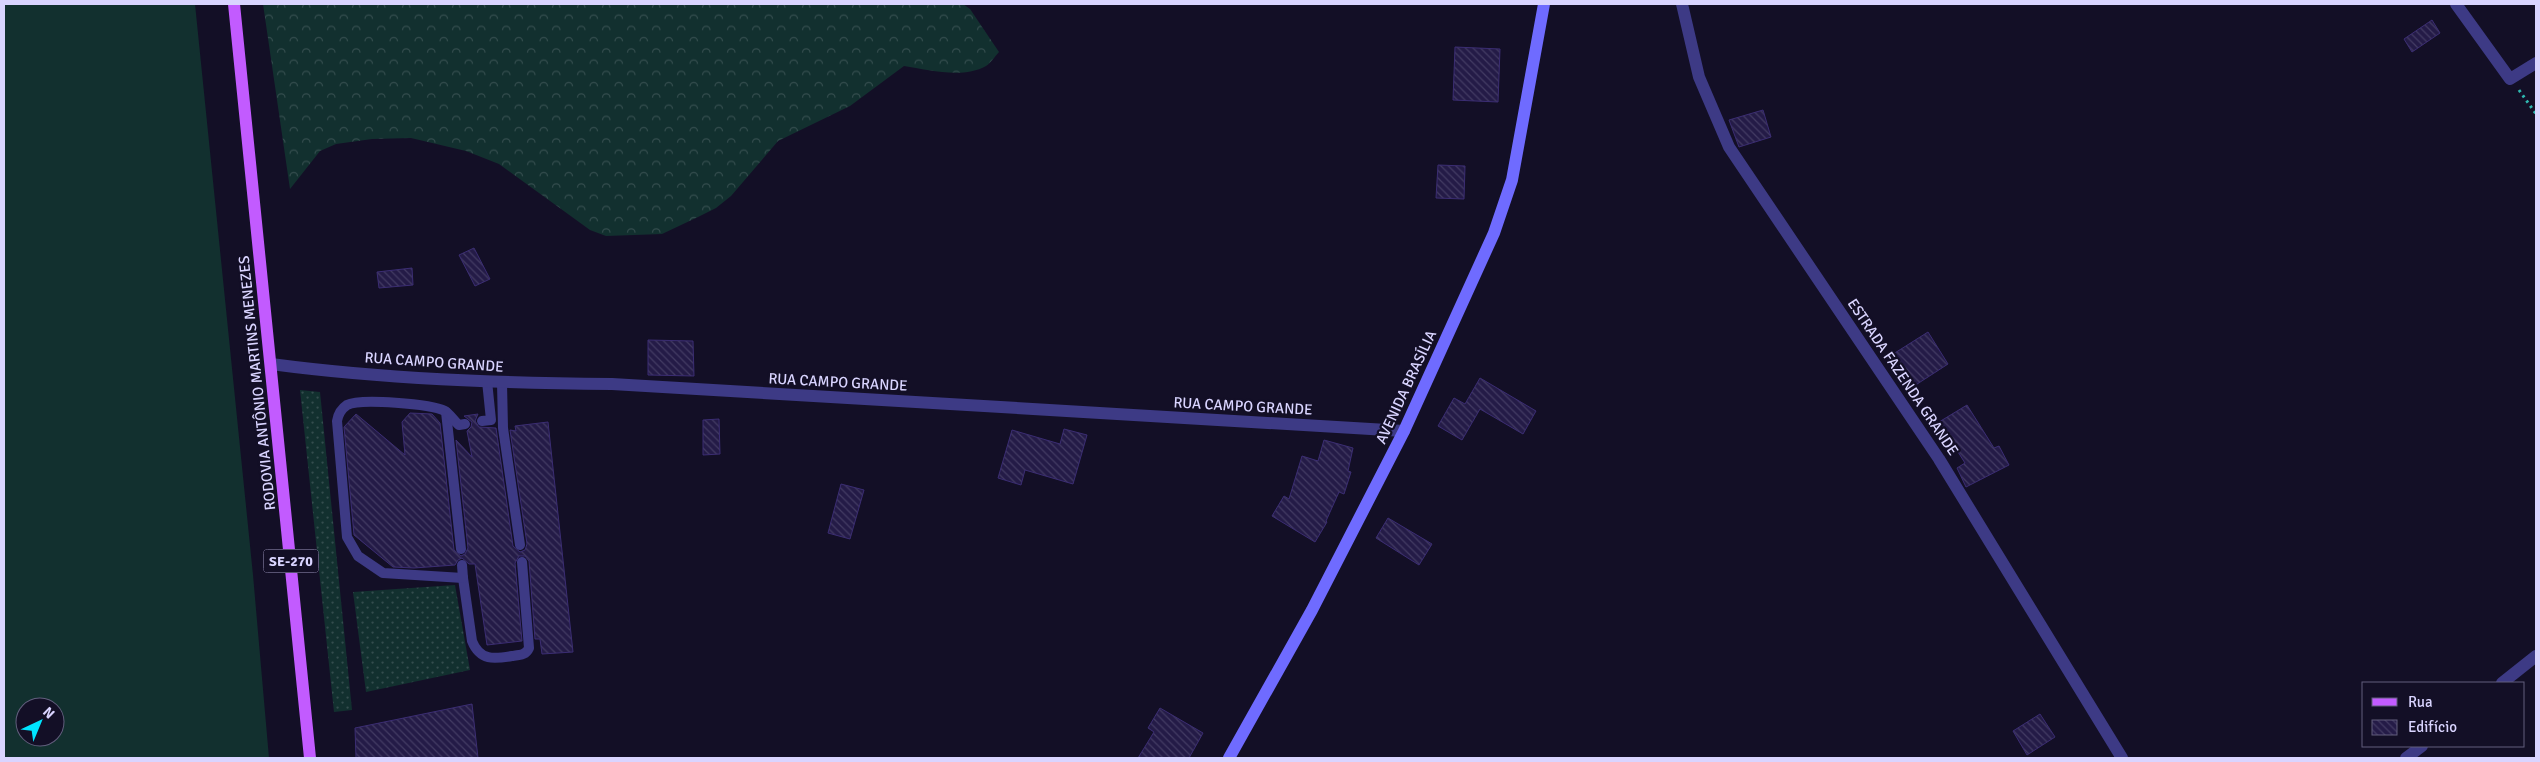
<svg xmlns="http://www.w3.org/2000/svg" width="2540" height="762" font-family="Signika,sans-serif">
<style>
.grass{fill:#12302f;fill-rule:evenodd}
.forest{fill:url(#forest-crowns)}
.garden{fill:url(#garden-dots)}
.building{fill:url(#building-back-hatch);stroke:#3b2d73}
.lines{fill:none;stroke-linecap:round;stroke-linejoin:round}
.path{stroke:#2fb8b0;stroke-width:3;stroke-dasharray:2.5 4;stroke-linecap:butt}
.service{stroke:#3d3a85;stroke-width:10}
.minor{stroke:#3d3a85;stroke-width:12}
.secondary{stroke:#6f6bff;stroke-width:12}
.primary{stroke:#c25bff;stroke-width:12}
.labels{text-anchor:middle;dominant-baseline:central;stroke-width:4.5;stroke-linejoin:round;paint-order:stroke}
.shield{fill:#130f26;stroke:#9e99be;stroke-width:1}
.shield-label{font-size:14px;font-weight:bold;fill:#d9d4ff}
.street-label{font-size:15px;fill:#d9d4ff;stroke:#130f26}
</style>
<defs>
<pattern id="forest-crowns" width="20" height="18" patternUnits="userSpaceOnUse" patternTransform="scale(1.25)"><rect width="20" height="18" fill="#12302f"/><path d="M2 6a3 3 0 1 1 6 0M12 15a3 3 0 1 1 6 0" fill="none" stroke="#344d4e"/></pattern>
<pattern id="garden-dots" width="8" height="8" patternUnits="userSpaceOnUse" patternTransform="scale(1.25)"><rect width="8" height="8" fill="#12302f"/><path d="M2 2h.1M6 6h.1" fill="none" stroke="#344d4e" stroke-width="1.8" stroke-linecap="round"/></pattern>
<pattern id="building-back-hatch" width="6" height="6" patternUnits="userSpaceOnUse" patternTransform="scale(1.25)"><rect width="6" height="6" fill="#241b47"/><path d="M-1 5l2 2M0 0l6 6M5-1l2 2" fill="none" stroke="#433b63"/></pattern>
</defs>
<rect width="100%" height="100%" fill="#130f26"/>
<path class="grass" d="M 4,4 L 195,4 L 253,575 L 269,758 L 4,758 ZM 25,707 L 55,707 L 55,737 L 25,737 Z"/>
<path class="forest" d="M 263,4 L 963,4 L 970,9 L 999,52 C 995,56 991,63 986,66 C 963,79 929,70 904,66 L 850,106 L 778,141 L 731,196 L 716,208 L 698,217 L 662,234 L 606,236 L 590,230 L 499,164 L 466,151 L 411,138 L 372,139 L 336,144 L 320,151 L 290,189 Z"/>
<g class="garden">
<path d="M 300,390 L 320,392 L 352,710 L 334,712 Z"/>
<path d="M 455,585 L 470,670 L 366,692 L 353,592 Z"/>
</g>
<g class="building">
<path d="M 2432,20 L 2440,33 L 2412,52 L 2404,39 Z"/>
<path d="M 1455,47 L 1500,49 L 1498,102 L 1453,100 Z"/>
<path d="M 1763,110 L 1771,137 L 1739,147 L 1729,120 Z"/>
<path d="M 1438,165 L 1465,166 L 1464,199 L 1436,198 Z"/>
<path d="M 474,248 L 490,279 L 475,286 L 459,255 Z"/>
<path d="M 412,268 L 413,285 L 379,288 L 377,272 Z"/>
<path d="M 1928,332 L 1948,364 L 1911,388 L 1890,356 Z"/>
<path d="M 648,340 L 693,341 L 694,376 L 648,375 Z"/>
<path d="M 1480,378 L 1536,411 L 1523,434 L 1480,409 L 1462,440 L 1438,426 L 1454,398 L 1465,404 Z"/>
<path d="M 1967,405 L 1994,448 L 1999,446 L 2009,465 L 1966,487 L 1957,468 L 1965,463 L 1939,422 Z"/>
<path d="M 410,413 L 432,414 L 440,423 L 454,550 L 461,556 L 465,554 L 468,548 L 456,440 L 472,457 L 467,431 L 471,427 L 472,422 L 464,416 L 478,414 L 475,421 L 479,427 L 496,428 L 513,546 L 520,552 L 525,550 L 527,544 L 510,430 L 516,431 L 515,426 L 548,422 L 573,652 L 542,654 L 540,639 L 535,639 L 529,561 L 525,556 L 519,556 L 515,563 L 522,641 L 487,645 L 475,564 L 469,564 L 462,558 L 458,560 L 455,565 L 414,568 L 393,567 L 354,535 L 344,427 L 356,414 L 405,455 L 402,422 Z"/>
<path d="M 719,419 L 720,454 L 703,455 L 703,420 Z"/>
<path d="M 1064,429 L 1087,435 L 1073,484 L 1025,470 L 1021,485 L 998,478 L 1012,430 L 1060,444 Z"/>
<path d="M 1324,440 L 1353,448 L 1348,471 L 1351,472 L 1344,494 L 1339,492 L 1326,521 L 1327,522 L 1315,542 L 1272,516 L 1284,496 L 1289,499 L 1302,456 L 1318,461 Z"/>
<path d="M 841,484 L 864,490 L 850,539 L 828,533 Z"/>
<path d="M 1388,518 L 1432,544 L 1419,565 L 1376,538 Z"/>
<path d="M 472,704 L 478,758 L 356,758 L 355,728 Z"/>
<path d="M 1160,708 L 1203,733 L 1189,758 L 1138,758 L 1154,732 L 1148,728 Z"/>
<path d="M 2040,714 L 2055,737 L 2027,755 L 2013,731 Z"/>
</g>
<g class="lines">
<path class="path" d="M 2519,90 L 2536,114"/>
<g class="service">
<path d="M 502,383 L 503,428 L 520,545"/>
<path d="M 446,412 L 461,549"/>
<path d="M 482,421 L 491,420 L 487,381"/>
<path d="M 465,424 L 459,425 C 454,421 450,414 445,411 C 431,404 360,398 347,405 C 341,409 338,415 337,421 L 347,537 L 358,556 L 383,573 L 463,578 L 472,641 C 480,661 494,659 512,656 C 520,655 526,655 529,648 L 522,562"/>
<path d="M 462,565 L 463,578"/>
</g>
<g class="minor">
<path d="M 1682,4 L 1699,77 L 1729,147 L 1939,459 L 2122,758"/>
<path d="M 2456,4 L 2510,79 L 2536,63"/>
<path d="M 271,364 C 384,379 498,383 612,384 L 1404,431"/>
<path d="M 2502,683 L 2536,656"/>
<path d="M 2406,758 L 2422,746"/>
</g>
<path class="secondary" d="M 1229,758 L 1312,610 L 1404,431 L 1494,233 L 1512,180 L 1544,4"/>
<path class="primary" d="M 234,4 L 310,758"/>
</g>
<g class="labels">
<rect class="shield" x="263.5" y="549.5" width="55" height="23" rx="4"/>
<g class="shield-label">
<text x="291" y="561">SE-270</text>
</g>
<g class="street-label">
<text transform="translate(434 362) rotate(4)">RUA CAMPO GRANDE</text>
<text transform="translate(1903 377) rotate(56)">ESTRADA FAZENDA GRANDE</text>
<text transform="translate(838 382) rotate(3)">RUA CAMPO GRANDE</text>
<text transform="translate(257 383) rotate(-96)">RODOVIA ANTÔNIO MARTINS MENEZES</text>
<text transform="translate(1406 387) rotate(-65)">AVENIDA BRASÍLIA</text>
<text transform="translate(1243 406) rotate(3)">RUA CAMPO GRANDE</text>
</g>
</g>
<rect width="2540" height="762" fill="none" stroke="#d9d4ff" stroke-width="10"/>
<rect x="2362" y="682" width="162" height="65" fill="#130f26" stroke="#625e7d"/>
<rect x="2372" y="698" width="25" height="8" fill="#c25bff" stroke="#625e7d"/>
<text x="2408" y="707" font-size="15" fill="#d9d4ff">Rua</text>
<rect x="2372" y="720" width="25" height="15" fill="url(#building-back-hatch)" stroke="#625e7d"/>
<text x="2408" y="732" font-size="15" fill="#d9d4ff">Edifício</text>
<g transform="translate(40 722) rotate(44)"><circle r="24" fill="#130f26" stroke="#625e7d"/>
<path d="M0-4L9 19L0 12L-9 19Z" fill="#00e5ff"/>
<text y="-8" font-size="14" font-weight="bold" text-anchor="middle" fill="#d9d4ff">N</text>
</g>
</svg>
